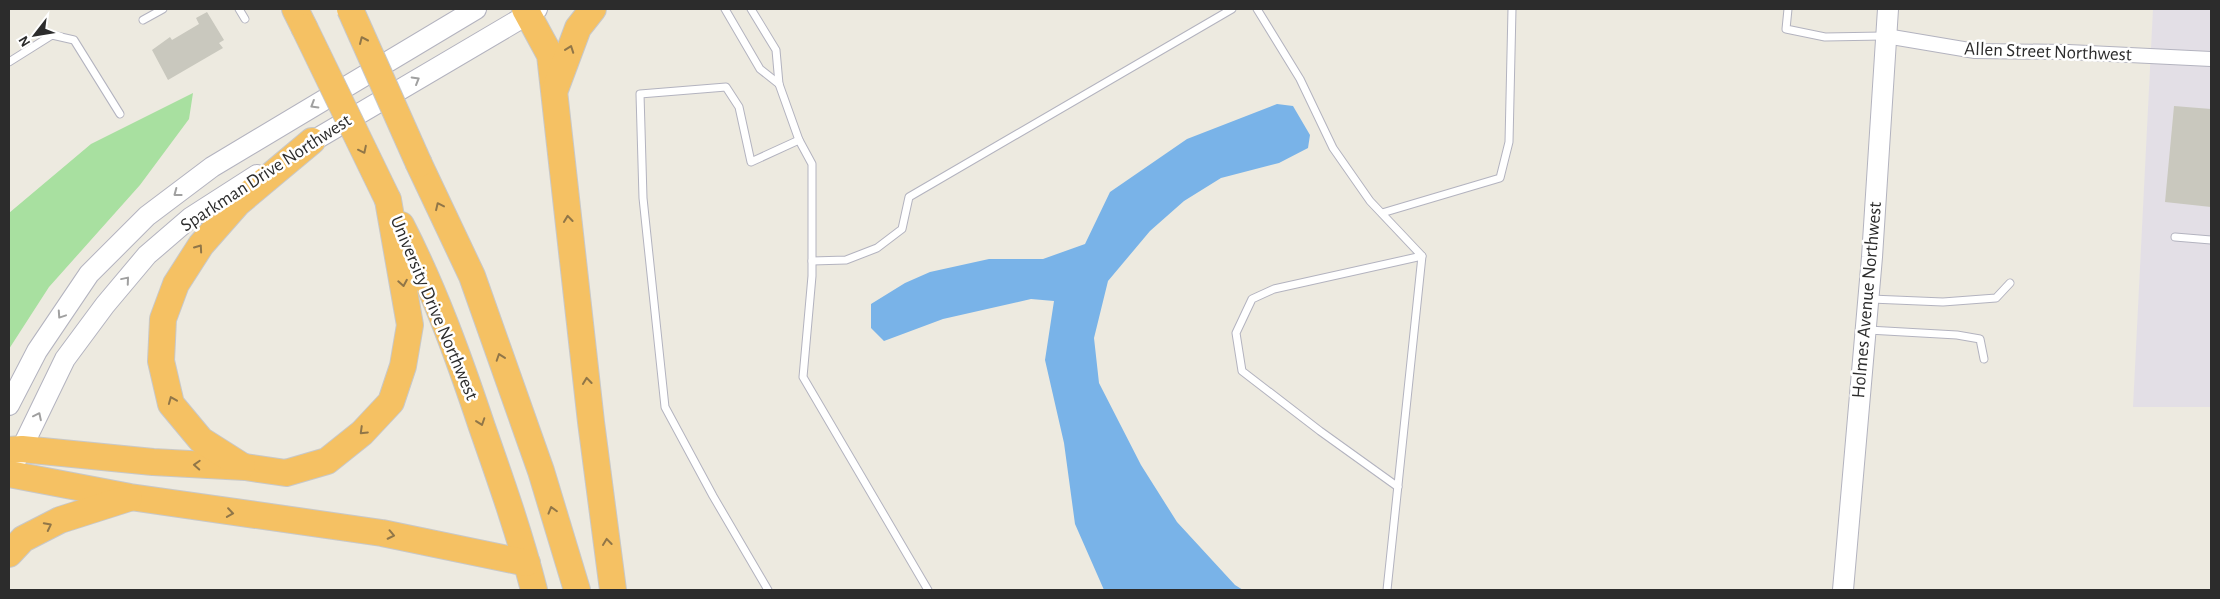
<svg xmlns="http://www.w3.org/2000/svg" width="2220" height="599" font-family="'Alegreya Sans',sans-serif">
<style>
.industrial{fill:#e3dfe6}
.green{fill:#a8e0a0}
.water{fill:#79b3e8}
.building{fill:#c9c8be}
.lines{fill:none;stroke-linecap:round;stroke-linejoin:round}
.lane-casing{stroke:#b3b3bf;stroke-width:9}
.street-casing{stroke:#b3b3bf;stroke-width:16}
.secondary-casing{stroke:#b3b3bf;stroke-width:22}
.highway-casing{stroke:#c8c8c8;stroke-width:28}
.lane{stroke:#fff;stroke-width:7}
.street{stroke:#fff;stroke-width:14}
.secondary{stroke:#fff;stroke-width:20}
.highway{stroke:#f5c163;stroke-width:26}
.highway-bridge-casing{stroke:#c8c8c8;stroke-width:28;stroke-linecap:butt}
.highway-bridge{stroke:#f5c163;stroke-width:26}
.oneway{stroke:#907648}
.oneway2{stroke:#a0a0a0}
.labels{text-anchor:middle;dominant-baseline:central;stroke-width:5;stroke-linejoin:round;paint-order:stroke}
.street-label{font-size:19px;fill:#2c2c2c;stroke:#fff}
</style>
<rect width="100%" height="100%" fill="#edeae0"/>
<path class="industrial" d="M 2153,9 L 2211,9 L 2211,407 L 2133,407 Z"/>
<path class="green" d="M 193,93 L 189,119 L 140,185 L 49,287 L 9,349 L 9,213 L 91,144 Z"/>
<path class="water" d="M 1277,104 L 1293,106 L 1310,135 L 1308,148 L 1279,163 L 1221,178 L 1184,201 L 1150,231 L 1108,281 L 1094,338 L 1099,383 L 1141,465 L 1177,522 L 1235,585 L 1243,590 L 1104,590 L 1075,524 L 1064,443 L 1045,360 L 1054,301 L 1031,299 L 943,319 L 884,341 L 871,328 L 871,304 L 905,283 L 930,272 L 989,259 L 1043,259 L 1085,244 L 1110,192 L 1187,139 Z"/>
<g class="building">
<path d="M 207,12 L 224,40 L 219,43 L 223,48 L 168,80 L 152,50 L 170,37 L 172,40 L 199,24 L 196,18 Z"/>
<path d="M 2174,106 L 2211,109 L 2211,207 L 2165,202 Z"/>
</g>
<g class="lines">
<g class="lane-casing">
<g id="lane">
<path d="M 239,9 L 245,19"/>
<path d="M 725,9 L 760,69 L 779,84"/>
<path d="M 751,9 L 776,50 L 779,84 L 799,140 L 812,164 L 812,276 L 803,377 L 928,590"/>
<path d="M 1257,9 L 1300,79 L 1333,148 L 1370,201 L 1422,256 L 1387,590"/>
<path d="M 1788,9 L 1786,29 L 1825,37 L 1883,36"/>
<path d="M 143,20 L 163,9"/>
<path d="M 9,62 L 52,35 L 74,40 L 120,114"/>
<path d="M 1382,213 L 1500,178 L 1509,142 L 1512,9"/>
<path d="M 2175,237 L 2211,240"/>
<path d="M 812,261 L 846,260 L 877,248 L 902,229 L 909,197 L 1232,9"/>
<path d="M 1871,299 L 1943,302 L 1996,298 L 2010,283"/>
<path d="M 1868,330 L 1957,335 L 1980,339 L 1984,359"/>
<path d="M 1398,487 L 1320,431 L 1242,371 L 1236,333 L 1252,299 L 1274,289 L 1422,256"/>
<path d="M 768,590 L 713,496 L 665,407 L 643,198 L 640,94 L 726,87 L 739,107 L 751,162 L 799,140"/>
</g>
</g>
<g class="street-casing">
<path id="street" d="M 1886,36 L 1975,51 L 2068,52 L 2211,59"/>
</g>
<g class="secondary-casing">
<g id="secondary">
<path d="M 301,148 L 537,9"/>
<path d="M 9,405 L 37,351 L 89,274 L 147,216 L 212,167 L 476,9"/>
<path d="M 16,460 L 65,359 L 105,305 L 147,255 L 190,218 L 257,175"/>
<path d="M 1843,590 L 1872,257 L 1888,9"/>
</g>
</g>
<g class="highway-casing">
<g id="highway">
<path d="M 295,9 L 304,27"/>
<path d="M 525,9 L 550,55 L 591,422 L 613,590"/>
<path d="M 556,87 L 578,28 L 593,9"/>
<path d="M 419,164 L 472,276 L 541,471 L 577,590"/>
<path d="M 401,225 C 434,289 459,358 482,427 C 501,481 520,535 534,590"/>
<path d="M 9,450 L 22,449 L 153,462 L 245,467 L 286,473 L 327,461 L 362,433 L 391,402 L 403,366 L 410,325 L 388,200"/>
<path d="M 242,466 L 201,440 L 171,404 L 161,361 L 163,319 L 176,284 L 201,245 L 238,203 L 312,141"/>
<path d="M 9,474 L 130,497 L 382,533 L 527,563"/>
<path d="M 9,554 L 23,539 L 60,520 L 129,498"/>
</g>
</g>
<use href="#lane" class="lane"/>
<use href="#street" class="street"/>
<use href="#secondary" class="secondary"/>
<use href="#highway" class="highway"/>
<g class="highway-bridge-casing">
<g id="highway-bridge">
<path d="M 350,9 L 419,164"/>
<path d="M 304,27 L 388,200"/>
</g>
</g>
<use href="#highway-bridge" class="highway-bridge"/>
</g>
<defs><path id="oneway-chevron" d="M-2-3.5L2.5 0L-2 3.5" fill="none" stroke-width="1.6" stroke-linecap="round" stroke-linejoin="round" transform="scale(1.25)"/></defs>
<g class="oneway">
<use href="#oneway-chevron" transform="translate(363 40) rotate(-114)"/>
<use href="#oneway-chevron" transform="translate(570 49) rotate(-70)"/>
<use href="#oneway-chevron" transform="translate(363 150) rotate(64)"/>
<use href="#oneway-chevron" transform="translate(439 206) rotate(-115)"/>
<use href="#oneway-chevron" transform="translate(568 219) rotate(-96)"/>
<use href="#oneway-chevron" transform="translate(199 248) rotate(-55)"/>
<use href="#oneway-chevron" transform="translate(403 283) rotate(80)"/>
<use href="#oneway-chevron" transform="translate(500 357) rotate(-109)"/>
<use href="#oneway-chevron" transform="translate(587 381) rotate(-96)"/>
<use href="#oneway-chevron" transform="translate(172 400) rotate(-112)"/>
<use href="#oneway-chevron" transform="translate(481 422) rotate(71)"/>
<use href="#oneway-chevron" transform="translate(363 431) rotate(136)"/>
<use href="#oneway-chevron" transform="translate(197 465) rotate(-177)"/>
<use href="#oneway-chevron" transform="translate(552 510) rotate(-106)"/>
<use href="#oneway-chevron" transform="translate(230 513) rotate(8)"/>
<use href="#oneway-chevron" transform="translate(48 526) rotate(-27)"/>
<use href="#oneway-chevron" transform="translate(391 535) rotate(12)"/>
<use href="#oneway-chevron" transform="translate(607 542) rotate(-97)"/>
</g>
<g class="oneway2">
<use href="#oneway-chevron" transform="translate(416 80) rotate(-30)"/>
<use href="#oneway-chevron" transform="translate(314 105) rotate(149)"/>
<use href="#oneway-chevron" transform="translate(177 193) rotate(143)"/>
<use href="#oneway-chevron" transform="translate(126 280) rotate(-50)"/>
<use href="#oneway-chevron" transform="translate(61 315) rotate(124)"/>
<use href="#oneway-chevron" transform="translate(38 416) rotate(-64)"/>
</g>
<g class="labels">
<g class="street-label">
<text transform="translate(2048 52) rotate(2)">Allen Street Northwest</text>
<text transform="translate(266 173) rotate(-33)">Sparkman Drive Northwest</text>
<text transform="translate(1867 300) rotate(-85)">Holmes Avenue Northwest</text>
<text transform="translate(434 308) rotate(67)">University Drive Northwest</text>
</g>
</g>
<rect width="2220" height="599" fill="none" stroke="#2c2c2c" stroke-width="20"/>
<g transform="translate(35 35) rotate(239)" stroke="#ffffff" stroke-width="4" paint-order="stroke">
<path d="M0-4L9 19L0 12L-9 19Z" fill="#2c2c2c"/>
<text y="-8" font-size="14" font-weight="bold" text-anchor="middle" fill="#2c2c2c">N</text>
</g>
</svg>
